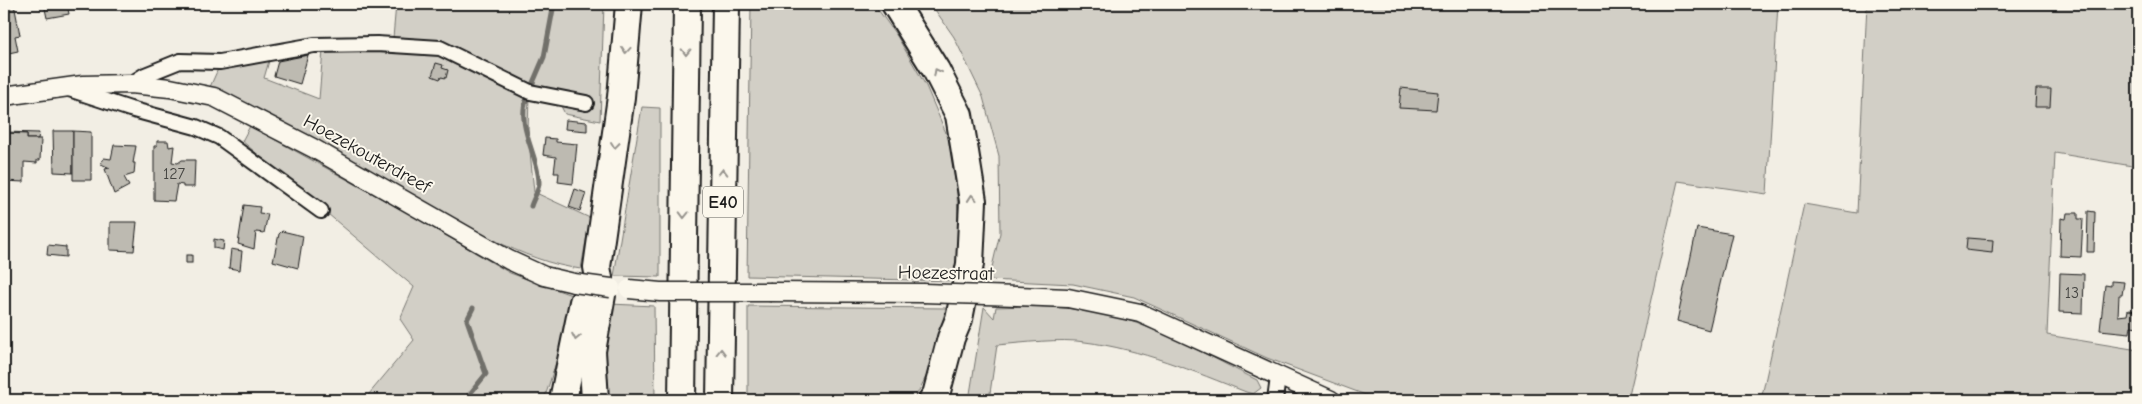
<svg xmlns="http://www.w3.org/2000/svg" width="2142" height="404" font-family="'Comic Neue',sans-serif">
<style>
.green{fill:#d2cfc6;stroke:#777671}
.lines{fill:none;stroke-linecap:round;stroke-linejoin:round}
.stream{stroke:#716f6b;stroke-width:5}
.building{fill:#bdbab1;stroke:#1c1c1c}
.minor-casing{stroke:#1c1c1c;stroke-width:18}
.tertiary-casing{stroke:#1c1c1c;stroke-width:21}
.motorway-casing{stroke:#1c1c1c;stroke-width:30}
.minor{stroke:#fbf7ec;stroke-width:14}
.tertiary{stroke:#fbf7ec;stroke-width:18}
.motorway{stroke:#fbf7ec;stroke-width:26}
.tertiary-bridge-casing{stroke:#1c1c1c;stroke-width:21;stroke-linecap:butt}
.tertiary-bridge{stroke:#fbf7ec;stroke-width:18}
.oneway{stroke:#97948e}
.labels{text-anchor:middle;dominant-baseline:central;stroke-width:4;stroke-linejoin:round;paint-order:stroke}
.number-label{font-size:16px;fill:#444441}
.shield{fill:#fbf7ec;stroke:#5f5e5a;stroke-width:1}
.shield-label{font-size:18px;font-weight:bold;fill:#1c1c1c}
.street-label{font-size:19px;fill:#1c1c1c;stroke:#fbf7ec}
</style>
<rect width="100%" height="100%" fill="#f2eee4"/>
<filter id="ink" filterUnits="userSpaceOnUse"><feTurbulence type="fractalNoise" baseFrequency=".02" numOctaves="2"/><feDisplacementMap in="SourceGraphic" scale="10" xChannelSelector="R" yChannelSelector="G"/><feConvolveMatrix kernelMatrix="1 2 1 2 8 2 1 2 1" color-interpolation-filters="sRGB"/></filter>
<g filter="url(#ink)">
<g class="green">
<path d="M 396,4 L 604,4 L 600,121 L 565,114 L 555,94 L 542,89 L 438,42 L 393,38 Z"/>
<path d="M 751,4 L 874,4 L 897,36 L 926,86 L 949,140 L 957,193 L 959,244 L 953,281 L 747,276 Z"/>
<path d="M 931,4 L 1778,4 L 1767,194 L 1678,181 L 1628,400 L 1379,400 L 1267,358 L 1134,297 L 1073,284 L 989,280 L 1000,233 L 999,156 L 983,97 L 954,37 Z"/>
<path d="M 1867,4 L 2138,4 L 2138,167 L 2055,153 L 2047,335 L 2138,350 L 2138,400 L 1761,400 L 1804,204 L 1857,213 Z"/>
<path d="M 361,48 L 437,54 L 529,96 L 528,131 L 534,192 L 590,218 L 581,269 C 523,262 460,222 408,193 C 352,162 296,130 239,99 L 210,87 L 218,69 L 230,64 L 269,61 L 264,78 L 319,99 L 323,50 Z"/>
<path d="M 642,107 L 660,108 L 660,277 L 614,276 Z"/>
<path d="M 250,126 L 406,212 L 510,273 L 577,297 L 544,400 L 364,400 L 414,340 L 400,319 L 414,287 L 242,141 Z"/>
<path d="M 610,304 L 654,306 L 655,400 L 608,400 L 602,356 Z"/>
<path d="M 748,306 L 946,308 L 931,367 L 914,400 L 748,400 Z"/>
<path d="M 1028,306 C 1057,307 1085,309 1113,316 C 1163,329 1210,357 1257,380 L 1261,388 L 1253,394 L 1246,392 C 1193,371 1141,349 1085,342 C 1061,338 1022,343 997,345 L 989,400 L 969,400 L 984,307 L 994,318 L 996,307 Z"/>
</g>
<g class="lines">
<g class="stream">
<path d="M 532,85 L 544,57 L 554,4"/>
<path d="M 527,98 C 515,124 539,157 539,183 C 539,190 533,199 531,206"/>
<path d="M 465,400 L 486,374 L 467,320 L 473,308"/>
</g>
</g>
<g class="building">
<path d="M 14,4 L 20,35 L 15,36 L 18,51 L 4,54 L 4,5 Z"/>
<path d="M 44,4 L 67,4 L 69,14 L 47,18 Z"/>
<path d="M 101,4 L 125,4 L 102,8 Z"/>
<path d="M 308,55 L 300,84 L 274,76 L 278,61 Z"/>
<path d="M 436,63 L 443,65 L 442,68 L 448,70 L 446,78 L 441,77 L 440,79 L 432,76 Z"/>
<path d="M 1401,88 L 1438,92 L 1436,110 L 1399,108 Z"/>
<path d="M 2036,89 L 2051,89 L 2050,107 L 2035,107 Z"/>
<path d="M 566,120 L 587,122 L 587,131 L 565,129 Z"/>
<path d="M 53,131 L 73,131 L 73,173 L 54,172 Z"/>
<path d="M 73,131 L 91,132 L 91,180 L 73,180 Z"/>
<path d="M 4,132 L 39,133 L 38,139 L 27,139 L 27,134 L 4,133 Z"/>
<path d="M 4,133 L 27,134 L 27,139 L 41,139 L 40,160 L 37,160 L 37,163 L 24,162 L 24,182 L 4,181 Z"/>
<path d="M 545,138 L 556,139 L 556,142 L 577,144 L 573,184 L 558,182 L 559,173 L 554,173 L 556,157 L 543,155 Z"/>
<path d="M 157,141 L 168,141 L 169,147 L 174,146 L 172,162 L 178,163 L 182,160 L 195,160 L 194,187 L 183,187 L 183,185 L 177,184 L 174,201 L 154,200 L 154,146 L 157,146 Z"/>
<path d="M 114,145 L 136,146 L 133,163 L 135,163 L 134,174 L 124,177 L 129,186 L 114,194 L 105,169 L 110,168 L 101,164 L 104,158 L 111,159 Z"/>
<path d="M 575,189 L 586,193 L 580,211 L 569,207 Z"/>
<path d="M 244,205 L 260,207 L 259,213 L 268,214 L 264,233 L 256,232 L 254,249 L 238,244 Z"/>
<path d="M 2088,211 L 2095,212 L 2094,252 L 2087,252 Z"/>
<path d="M 2067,213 L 2078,213 L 2078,219 L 2083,219 L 2081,257 L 2060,256 L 2061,218 L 2066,219 Z"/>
<path d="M 110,222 L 137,222 L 134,251 L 110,250 Z"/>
<path d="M 1697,228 L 1732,234 L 1709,330 L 1677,321 Z"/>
<path d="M 282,231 L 303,236 L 298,268 L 273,261 L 279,234 Z"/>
<path d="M 1967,238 L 1993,240 L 1992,253 L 1966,250 Z"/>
<path d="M 214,239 L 224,241 L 223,250 L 214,248 Z"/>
<path d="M 48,245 L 66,247 L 66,257 L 47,255 Z"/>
<path d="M 231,249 L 242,251 L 240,270 L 229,268 Z"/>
<rect x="186" y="255" width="6" height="8"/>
<path d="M 2060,273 L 2084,274 L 2083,313 L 2059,312 Z"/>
<path d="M 2111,281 L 2124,282 L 2122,295 L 2119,295 L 2118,316 L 2127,315 L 2128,310 L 2138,311 L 2138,327 L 2131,326 L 2130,333 L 2100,330 L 2105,285 L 2111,286 Z"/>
</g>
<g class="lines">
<g class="minor-casing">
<g id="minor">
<path d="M 131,84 L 145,75 L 180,61 L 220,62 L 314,45 L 377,44 L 440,48 L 530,92 L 586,103"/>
<path d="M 66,88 L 130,109 L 196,127 L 219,137 L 321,211"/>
<path d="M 1275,400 L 1278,377"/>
</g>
</g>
<g class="tertiary-casing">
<g id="tertiary">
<path d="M 4,96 L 83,85 L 131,84 L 170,88 L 214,97 L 313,148 L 509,260 L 544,276 L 574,283"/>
<path d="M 771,292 L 923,293"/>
<path d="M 1017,296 L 1068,298 L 1140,313 L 1331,400"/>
</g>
</g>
<g class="motorway-casing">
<g id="motorway">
<path d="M 895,4 L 936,70 L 959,115 L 973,201 L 970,264 L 959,319 L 951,338 L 936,395 L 932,400"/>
<path d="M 563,400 L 583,302"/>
<path d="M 595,400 L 592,351 L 602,295 L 597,267 L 621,97 L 629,4"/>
<path d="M 682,400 L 687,4"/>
<path d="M 720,400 L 726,4"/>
</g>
</g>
<use href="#minor" class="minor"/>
<use href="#tertiary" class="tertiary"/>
<use href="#motorway" class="motorway"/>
<g class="tertiary-bridge-casing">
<g id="tertiary-bridge">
<path d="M 574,283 L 611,288"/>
<path d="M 629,289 L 660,292 L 771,292"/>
<path d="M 923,293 L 1017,296"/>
</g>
</g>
<use href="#tertiary-bridge" class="tertiary-bridge"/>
</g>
<defs><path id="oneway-chevron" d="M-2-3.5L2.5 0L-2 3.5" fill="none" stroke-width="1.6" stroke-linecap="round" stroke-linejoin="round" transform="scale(1.25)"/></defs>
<g class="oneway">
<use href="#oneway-chevron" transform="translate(626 50) rotate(95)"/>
<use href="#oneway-chevron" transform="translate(686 52) rotate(91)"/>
<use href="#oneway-chevron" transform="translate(937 72) rotate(-118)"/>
<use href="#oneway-chevron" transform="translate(615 145) rotate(97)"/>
<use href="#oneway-chevron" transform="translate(723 172) rotate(-89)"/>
<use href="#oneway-chevron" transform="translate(972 198) rotate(-95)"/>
<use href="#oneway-chevron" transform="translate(684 215) rotate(91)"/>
<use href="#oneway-chevron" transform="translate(576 337) rotate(101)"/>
<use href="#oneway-chevron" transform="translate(721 352) rotate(-89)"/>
</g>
</g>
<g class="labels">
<g class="number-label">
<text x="174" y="174">127</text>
<text x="2072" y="293">13</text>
</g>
<rect class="shield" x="703" y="186.5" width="40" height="31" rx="4"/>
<g class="shield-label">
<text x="723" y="202">E40</text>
</g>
<g class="street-label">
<text transform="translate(367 154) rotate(29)">Hoezekouterdreef</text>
<text transform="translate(946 273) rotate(1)">Hoezestraat</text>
</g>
</g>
<rect width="2142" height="404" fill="none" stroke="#fbf7ec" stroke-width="20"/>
<rect x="10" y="10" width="2122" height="384" fill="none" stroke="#1c1c1c" stroke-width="2" filter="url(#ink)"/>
</svg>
